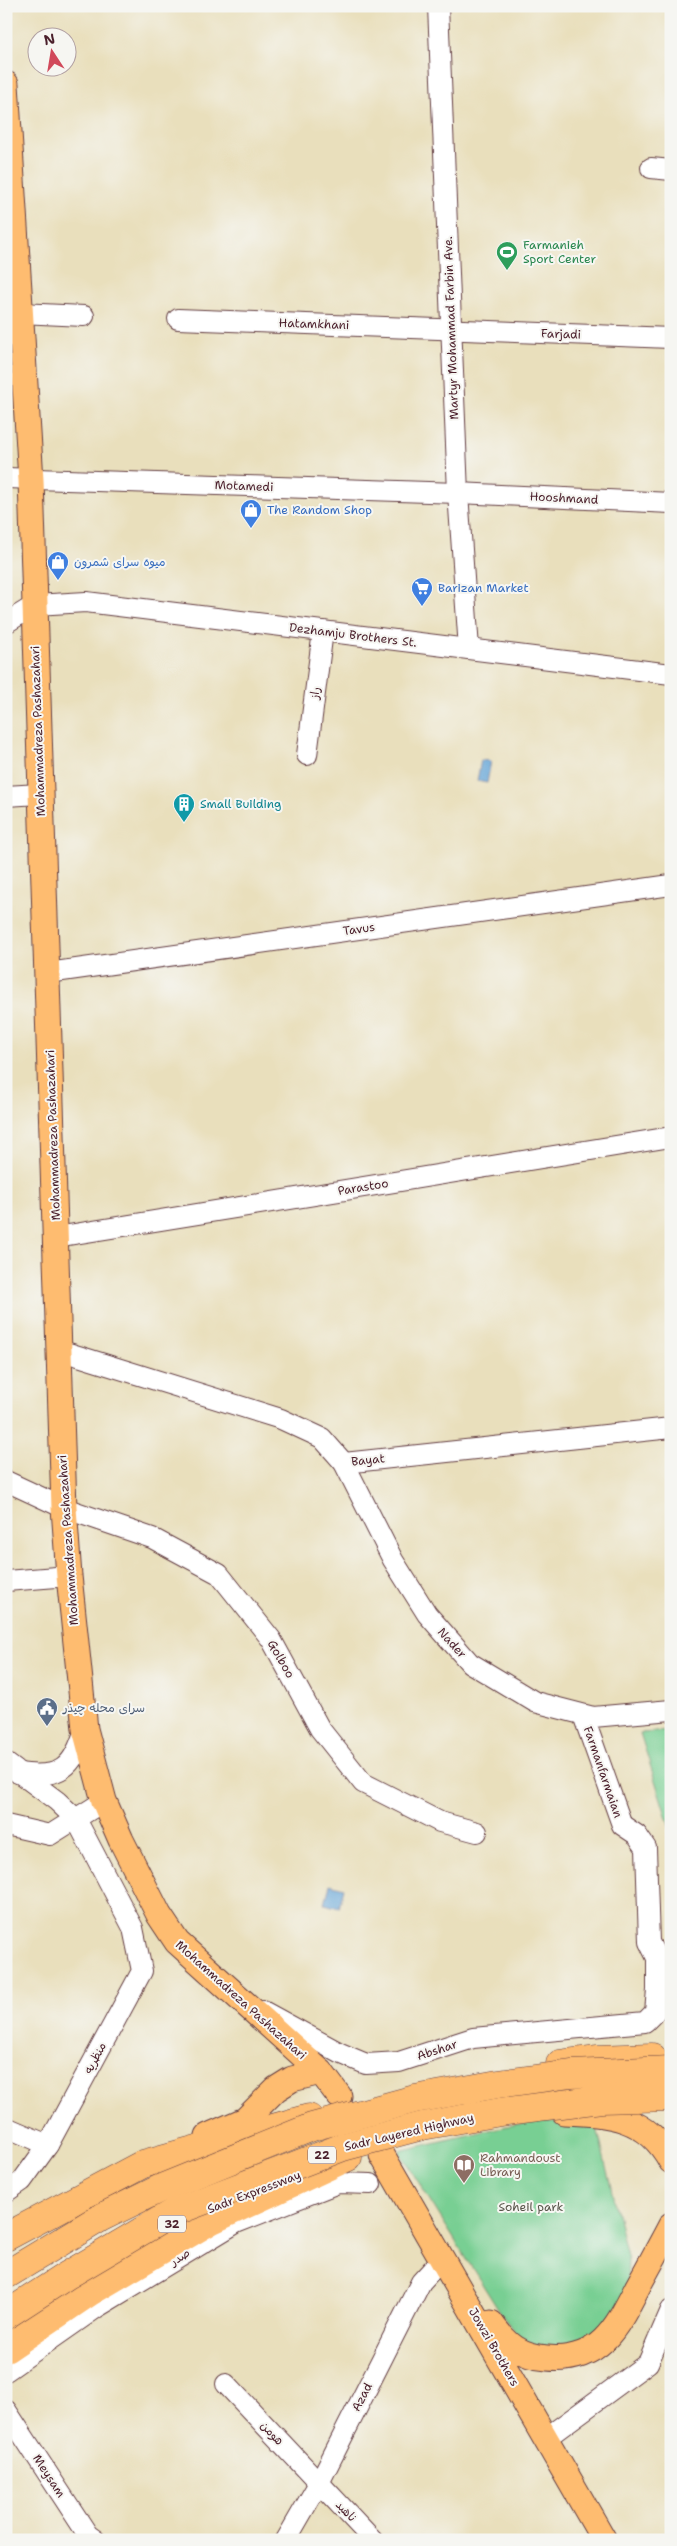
<svg xmlns="http://www.w3.org/2000/svg" width="677" height="2546" font-family="'Shantell Sans','Playpen Sans Arabic',sans-serif">
<style>
.green{fill:#78cf93;stroke:#61775f}
.water{fill:#63a4d7;stroke:#566281}
.lines{fill:none;stroke-linecap:round;stroke-linejoin:round}
.minor-casing{stroke:#623c41;stroke-width:22}
.major-casing{stroke:#623c41;stroke-width:27}
.highway-casing{stroke:#623c41;stroke-width:29}
.minor{stroke:#fff;stroke-width:20}
.major{stroke:#febc70;stroke-width:25}
.highway{stroke:#febc70;stroke-width:28}
.highway-bridge-casing{stroke:#623c41;stroke-width:29;stroke-linecap:butt}
.highway-bridge{stroke:#febc70;stroke-width:28}
.labels{text-anchor:middle;dominant-baseline:central;stroke-width:4;stroke-linejoin:round;paint-order:stroke}
.shield{fill:#f6f6f2;stroke:#7e6067;stroke-width:1}
.shield-label{font-size:11px;font-weight:bold;fill:#4a1f2b}
.leisure-label{font-size:12px;fill:#27864d;stroke:#f6f6f2;text-anchor:start}
.street-label{font-size:12px;fill:#4a1f2b;stroke:#f6f6f2}
.shop-label{font-size:12px;fill:#366cbe;stroke:#f6f6f2;text-anchor:start}
.culture-label{font-size:12px;fill:#0d838f;stroke:#f6f6f2;text-anchor:start}
.service-label{font-size:12px;fill:#4e5e75;stroke:#f6f6f2;text-anchor:start}
.education-label{font-size:12px;fill:#785e54;stroke:#f6f6f2;text-anchor:start}
.park-label{font-size:12px;fill:#58544a;stroke:#f6f6f2}
</style>
<rect width="100%" height="100%" fill="#f6f6f2"/>
<filter id="ink" filterUnits="userSpaceOnUse"><feTurbulence type="fractalNoise" baseFrequency=".02" numOctaves="2"/><feDisplacementMap in="SourceGraphic" scale="10" xChannelSelector="R" yChannelSelector="G"/><feConvolveMatrix kernelMatrix="1 2 1 2 8 2 1 2 1" color-interpolation-filters="sRGB"/></filter>
<filter id="wash" filterUnits="userSpaceOnUse"><feTurbulence type="fractalNoise" baseFrequency=".0096" numOctaves="4" result="noise"/><feDisplacementMap in="SourceGraphic" scale="20" xChannelSelector="R" yChannelSelector="G"/><feGaussianBlur stdDeviation="1.12" result="paint"/><feColorMatrix in="noise" values="0 0 0 0 0 0 0 0 0 0 0 0 0 0 0 0 0 1.4 0 .05"/><feComposite in="paint" operator="in"/></filter>
<g filter="url(#wash)">
<rect width="100%" height="100%" fill="#e9dfbc"/>
<g class="green">
<path d="M 671,1731 L 671,1831 L 640,1733 Z"/>
<path d="M 540,2121 L 596,2123 L 628,2261 L 627,2289 L 620,2305 L 587,2341 L 563,2349 L 538,2346 L 516,2334 L 501,2314 L 399,2151 L 507,2126 Z"/>
</g>
<g class="water">
<path d="M 481,760 L 491,761 L 487,783 L 477,781 Z"/>
<path d="M 330,1884 L 344,1888 L 339,1908 L 325,1904 Z"/>
</g>
</g>
<g filter="url(#ink)">
<g class="lines">
<g class="minor-casing">
<g id="minor">
<path d="M 438,6 L 458,493 L 469,649"/>
<path d="M 651,168 L 671,170"/>
<path d="M 20,313 L 84,316"/>
<path d="M 178,319 L 671,338"/>
<path d="M 6,478 L 458,493 L 671,503"/>
<path d="M 6,623 L 35,605 L 86,602 L 671,674"/>
<path d="M 307,755 L 323,631"/>
<path d="M 6,796 L 39,794"/>
<path d="M 48,973 L 671,885"/>
<path d="M 56,1237 L 671,1137"/>
<path d="M 59,1350 L 281,1419 L 322,1438 L 344,1463 L 393,1560 L 427,1614 L 470,1663 L 535,1702 L 593,1717 L 671,1710"/>
<path d="M 344,1463 L 671,1428"/>
<path d="M 6,1481 L 64,1508 L 152,1538 L 219,1574 L 271,1639 L 320,1729 L 363,1783 L 440,1822 L 477,1832"/>
<path d="M 6,1581 L 69,1576"/>
<path d="M 6,1763 L 57,1801 L 76,1819 L 133,1928 L 142,1971 L 48,2145 L 22,2181 L 6,2192"/>
<path d="M 18,1773 C 60,1779 73,1769 85,1729"/>
<path d="M 6,1825 L 50,1835 L 104,1801"/>
<path d="M 263,2011 L 340,2053 L 366,2064 L 399,2062 L 473,2038 L 645,2022 L 655,2012 L 657,1990 L 657,1958 L 649,1942 L 646,1848 L 637,1835 L 622,1825 L 583,1715"/>
<path d="M 6,2127 L 48,2145"/>
<path d="M 6,2371 L 96,2308 L 236,2223 L 338,2183 L 371,2184"/>
<path d="M 226,2384 L 373,2540"/>
<path d="M 6,2410 L 88,2535 L 95,2540"/>
<path d="M 546,2438 L 648,2363 L 671,2310"/>
<path d="M 286,2540 L 319,2483 L 421,2282 L 443,2258"/>
</g>
</g>
<g class="major-casing">
<g id="major">
<path d="M 6,84 L 31,480 L 64,1508 L 69,1576 L 85,1729 L 104,1801 L 121,1840 L 159,1915 L 177,1942 L 321,2072 L 339,2096"/>
<path d="M 564,2112 C 609,2114 647,2116 671,2161"/>
<path d="M 208,2136 L 245,2120 L 276,2089 L 292,2079 L 321,2072"/>
<path d="M 382,2155 L 604,2540"/>
<path d="M 491,2323 C 507,2345 520,2356 547,2358 C 600,2363 617,2327 638,2286 C 649,2266 660,2246 671,2225"/>
</g>
</g>
<g class="highway-casing">
<g id="highway">
<path d="M 560,2064 L 598,2059 L 652,2057"/>
<path d="M 6,2237 L 143,2164 L 309,2118"/>
<path d="M 6,2349 L 90,2292 L 212,2220 L 348,2157"/>
</g>
</g>
<use href="#minor" class="minor"/>
<use href="#major" class="major"/>
<use href="#highway" class="highway"/>
<g class="highway-bridge-casing">
<g id="highway-bridge">
<path d="M 6,2275 L 100,2218 L 159,2189 L 312,2127 L 415,2099 L 498,2084 L 571,2074 L 671,2070"/>
<path d="M 6,2315 L 66,2276 L 174,2212 L 343,2147 L 422,2126 L 500,2112 L 601,2099 L 671,2097"/>
</g>
</g>
<use href="#highway-bridge" class="highway-bridge"/>
</g>
</g>
<defs>
<g id="stadium-pin" transform="scale(1.125)"><path d="M0 17L-7.5 6A9.5 9.5 0 1 1 7.5 6Z" fill="#2e9e5b" stroke="#f6f6f2"/><path d="M0-5a6.5 5 0 1 0 0 10a6.5 5 0 1 0 0-10ZM-3.5-1.8h7v3.6h-7Z" fill="#fff"/></g>
<g id="shop-pin" transform="scale(1.125)"><path d="M0 17L-7.5 6A9.5 9.5 0 1 1 7.5 6Z" fill="#3f7fe0" stroke="#f6f6f2"/><path d="M-5-2.5h2.3a2.7 3.5 0 0 1 5.4 0H5L5.5 6h-11ZM-1.5-2.5h3a1.5 2.3 0 0 0-3 0Z" fill="#fff"/></g>
<g id="supermarket-pin" transform="scale(1.125)"><path d="M0 17L-7.5 6A9.5 9.5 0 1 1 7.5 6Z" fill="#3f7fe0" stroke="#f6f6f2"/><path d="M-6-5.5h2.5l.6 2H6L4.5 2H-2.5L-4.4-4H-6ZM-1.5 3.2a1.3 1.3 0 1 0 .1 0ZM3 3.2a1.3 1.3 0 1 0 .1 0Z" fill="#fff"/></g>
<g id="building-pin" transform="scale(1.125)"><path d="M0 17L-7.5 6A9.5 9.5 0 1 1 7.5 6Z" fill="#0f9aa8" stroke="#f6f6f2"/><path d="M-4-6H4V6H1V3H-1V6H-4ZM-2.5-4.3h1.7v1.8h-1.7ZM.8-4.3h1.7v1.8H.8ZM-2.5-1h1.7V.8h-1.7ZM.8-1h1.7V.8H.8Z" fill="#fff"/></g>
<g id="civic-pin" transform="scale(1.125)"><path d="M0 17L-7.5 6A9.5 9.5 0 1 1 7.5 6Z" fill="#5c6f8a" stroke="#f6f6f2"/><path d="M-.6-6.5H3V-4.5H.6V-3L4-1V1h2V6H-6V1h2V-1L-.6-3ZM-1.2 2.5V6h2.4V2.5Z" fill="#fff"/></g>
<g id="library-pin" transform="scale(1.125)"><path d="M0 17L-7.5 6A9.5 9.5 0 1 1 7.5 6Z" fill="#8d6e63" stroke="#f6f6f2"/><path d="M-6-4Q-3-5.5-.7-3.5V5Q-3 3-6 4ZM6-4Q3-5.5 .7-3.5V5Q3 3 6 4Z" fill="#fff"/></g>
</defs>
<g fill-rule="evenodd">
<use href="#stadium-pin" x="507" y="252"/>
<use href="#shop-pin" x="251" y="510"/>
<use href="#shop-pin" x="58" y="562"/>
<use href="#supermarket-pin" x="422" y="588"/>
<use href="#building-pin" x="184" y="804"/>
<use href="#civic-pin" x="47" y="1708"/>
<use href="#library-pin" x="464" y="2165"/>
</g>
<g class="labels">
<g class="shield">
<rect x="308" y="2146.5" width="28" height="17" rx="4"/>
<rect x="158" y="2215.5" width="28" height="17" rx="4"/>
</g>
<g class="shield-label">
<text x="322" y="2155">22</text>
<text x="172" y="2224">32</text>
</g>
<g class="leisure-label">
<text x="523" y="245">Farmanieh<tspan x="523" dy="14">Sport Center</tspan></text>
</g>
<g class="street-label">
<text transform="translate(314 324) rotate(2)">Hatamkhani</text>
<text transform="translate(451 328) rotate(-92)">Martyr Mohammad Farbin Ave.</text>
<text transform="translate(561 334) rotate(2)">Farjadi</text>
<text transform="translate(244 486) rotate(2)">Motamedi</text>
<text transform="translate(564 498) rotate(3)">Hooshmand</text>
<text transform="translate(353 635) rotate(7)">Dezhamju Brothers St.</text>
<text transform="translate(315 693) rotate(-83)">راز</text>
<text transform="translate(38 731) rotate(-92)">Mohammadreza Pashazahari</text>
<text transform="translate(359 929) rotate(-8)">Tavus</text>
<text transform="translate(53 1135) rotate(-92)">Mohammadreza Pashazahari</text>
<text transform="translate(363 1187) rotate(-9)">Parastoo</text>
<text transform="translate(368 1460) rotate(-6)">Bayat</text>
<text transform="translate(68 1540) rotate(-94)">Mohammadreza Pashazahari</text>
<text transform="translate(452 1643) rotate(48)">Nader</text>
<text transform="translate(281 1659) rotate(60)">Golboo</text>
<text transform="translate(603 1772) rotate(71)">Farmanfarmaian</text>
<text transform="translate(241 2000) rotate(42)">Mohammadreza Pashazahari</text>
<text transform="translate(437 2050) rotate(-18)">Abshar</text>
<text transform="translate(95 2058) rotate(-62)">منظریه</text>
<text transform="translate(409 2132) rotate(-13)">Sadr Layered Highway</text>
<text transform="translate(254 2192) rotate(-21)">Sadr Expressway</text>
<text transform="translate(180 2257) rotate(-32)">صدر</text>
<text transform="translate(494 2347) rotate(60)">Jowzi Brothers</text>
<text transform="translate(362 2397) rotate(-63)">Azad</text>
<text transform="translate(272 2433) rotate(47)">هومن</text>
<text transform="translate(49 2476) rotate(57)">Meysam</text>
<text transform="translate(346 2511) rotate(46)">ناهید</text>
</g>
<g class="shop-label">
<text x="267" y="510">The Random Shop</text>
<text x="74" y="562">میوه سرای شمرون</text>
<text x="438" y="588">Barizan Market</text>
</g>
<g class="culture-label">
<text x="200" y="804">Small Building</text>
</g>
<g class="service-label">
<text x="63" y="1708">سرای محله چیذر</text>
</g>
<g class="education-label">
<text x="480" y="2158">Rahmandoust<tspan x="480" dy="14">Library</tspan></text>
</g>
<g class="park-label">
<text x="531" y="2207">Soheil park</text>
</g>
</g>
<rect width="677" height="2546" fill="none" stroke="#f6f6f2" stroke-width="25"/>
<g transform="translate(52 52) rotate(348)"><circle r="24" fill="#f6f6f2" stroke="#b1a0a2"/>
<path d="M0-4L9 19L0 12L-9 19Z" fill="#d1495b"/>
<text y="-8" font-size="14" font-weight="bold" text-anchor="middle" fill="#4a1f2b">N</text>
</g>
</svg>
